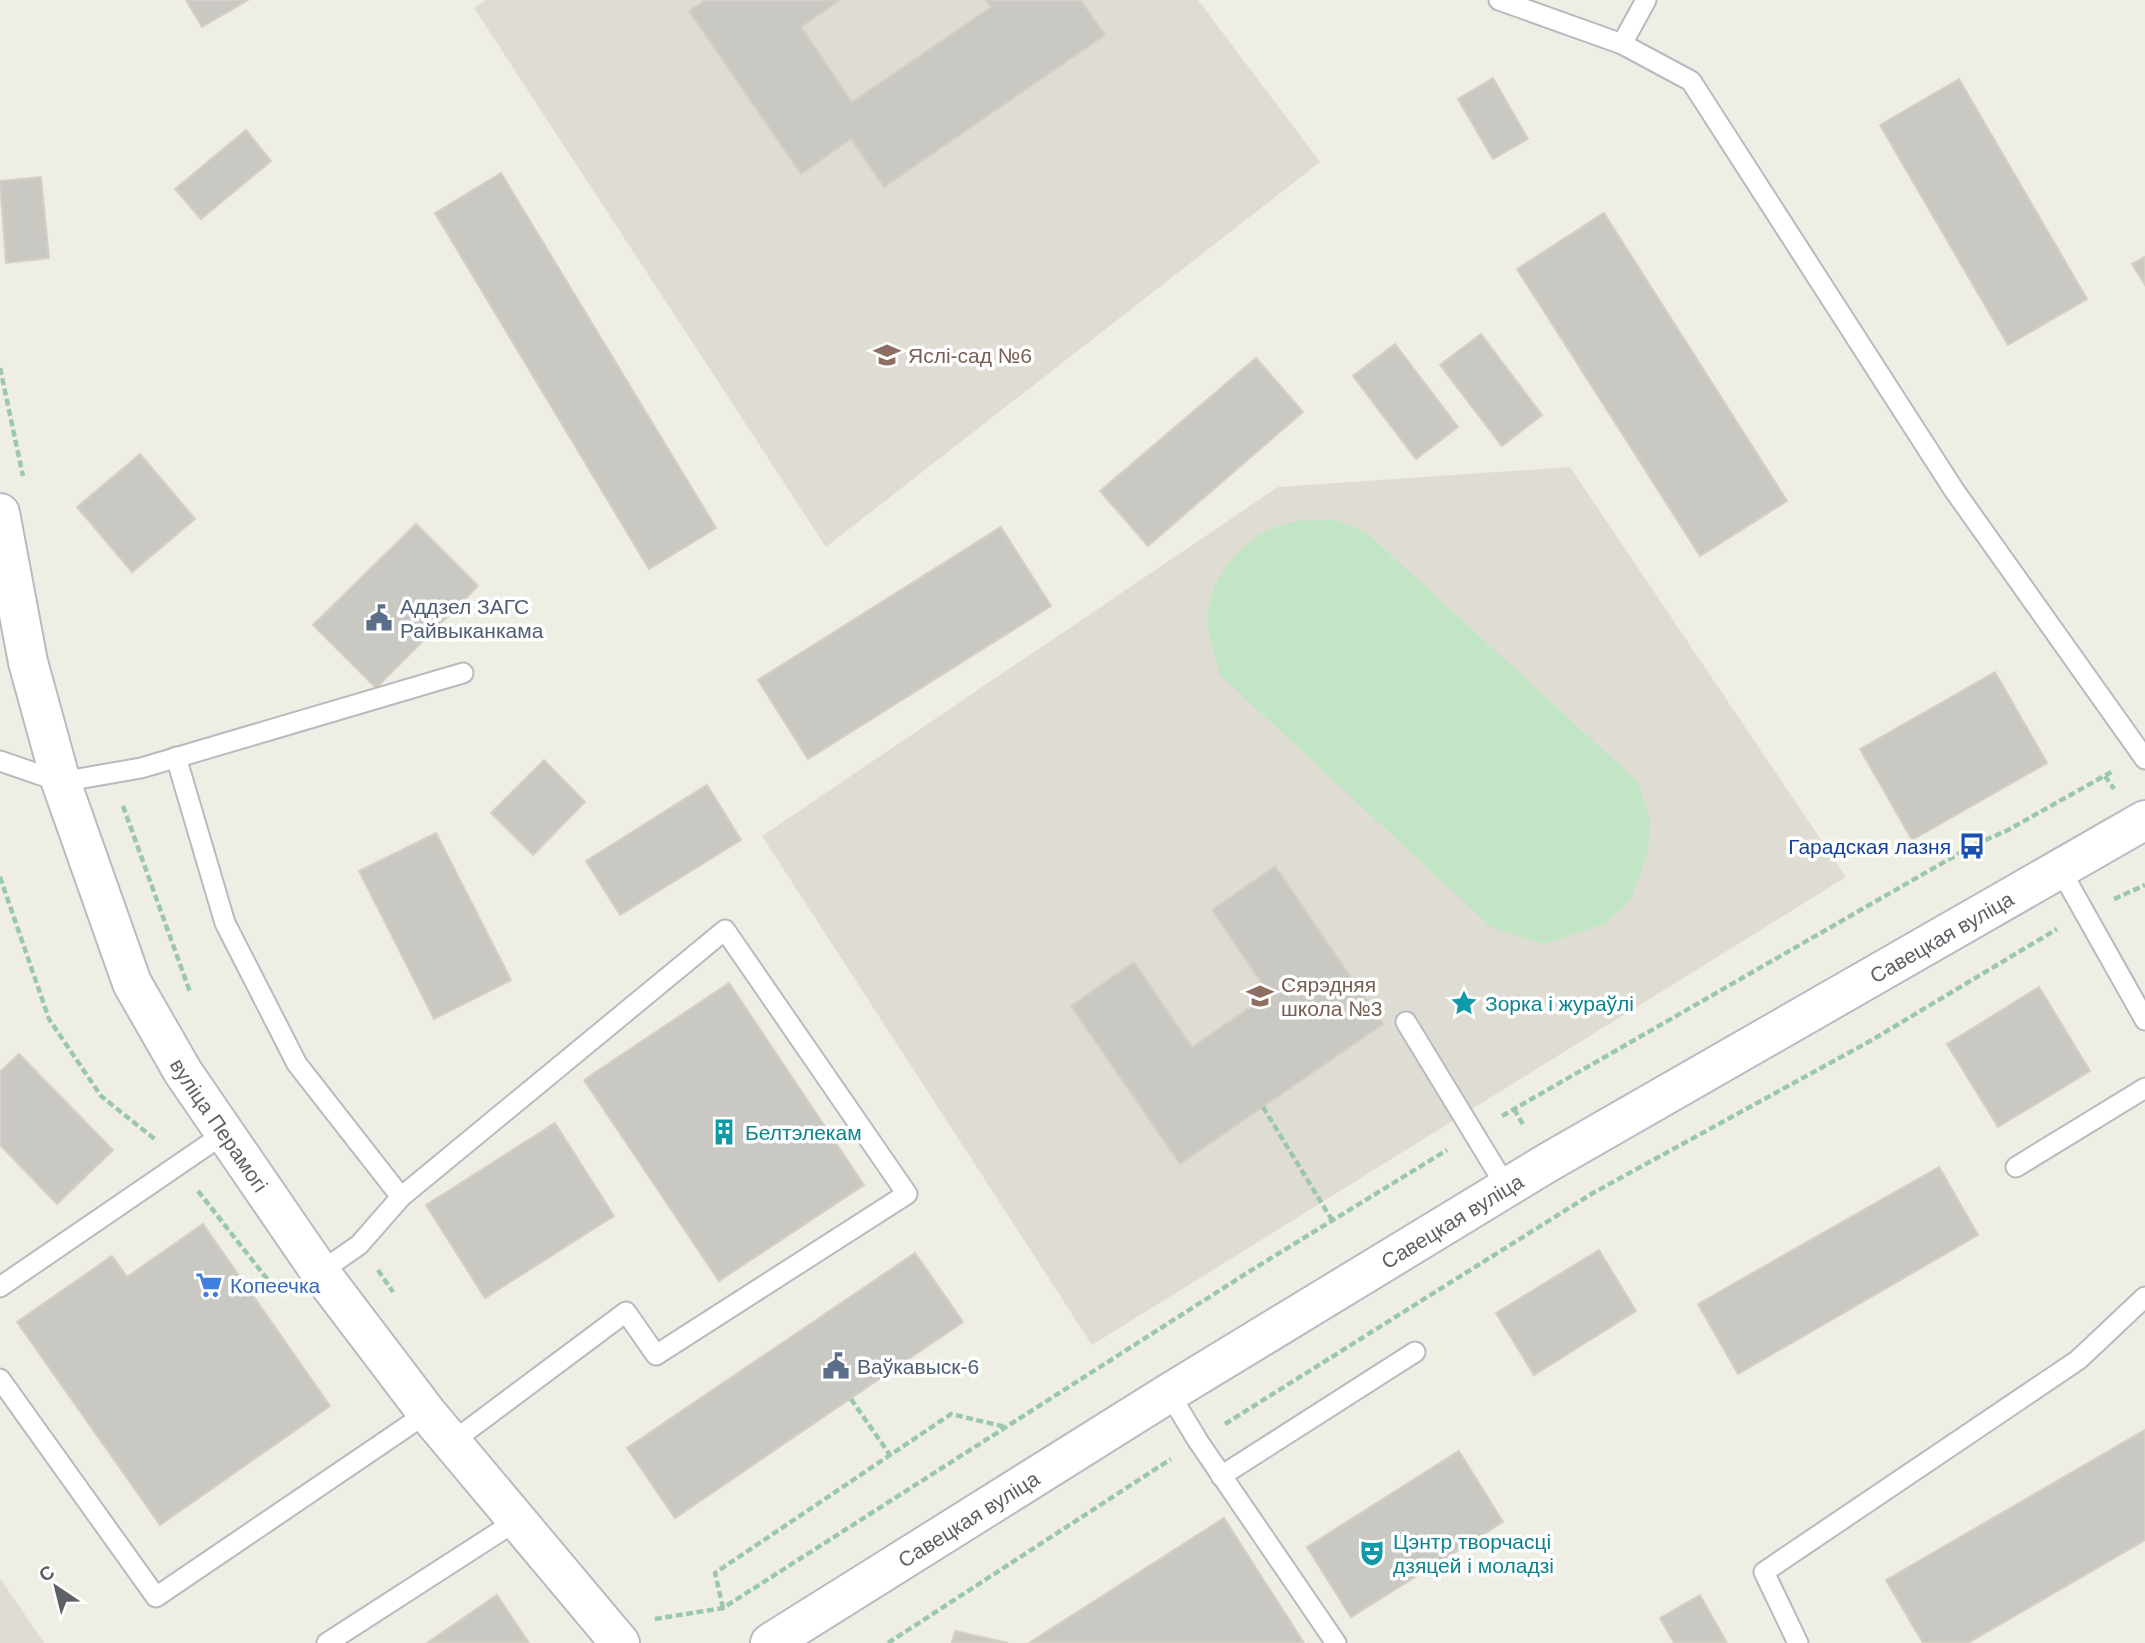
<svg xmlns="http://www.w3.org/2000/svg" width="2145" height="1643" font-family="Arial,sans-serif">
<style>
.education{fill:#dfddd3}
.green{fill:#c2e6c5}
.building{fill:#cac8c2;stroke:#d4d0c3;stroke-width:2}
.lines{fill:none;stroke-linecap:round;stroke-linejoin:round}
.lane-casing{stroke:#b7babf;stroke-width:23}
.secondary-casing{stroke:#b8bbc1;stroke-width:42}
.path{stroke:#9bc7ab;stroke-width:4.5;stroke-dasharray:7 3.5;stroke-linecap:butt}
.lane{stroke:#fff;stroke-width:19}
.secondary{stroke:#fff;stroke-width:38}
.labels{text-anchor:middle;dominant-baseline:central;stroke-width:7;stroke-linejoin:round;paint-order:stroke}
.education-label{font-size:21px;fill:#785e54;stroke:#fff;text-anchor:start}
.service-label{font-size:21px;fill:#4e5e75;stroke:#fff;text-anchor:start}
.transit-label{font-size:21px;fill:#164399;stroke:#fff;text-anchor:end}
.street-label{font-size:21px;fill:#5d6065;stroke:#fff}
.culture-label{font-size:21px;fill:#0d838f;stroke:#fff;text-anchor:start}
.shop-label{font-size:21px;fill:#366cbe;stroke:#fff;text-anchor:start}
</style>
<rect width="100%" height="100%" fill="#efeee5"/>
<g class="education">
<path d="M 486,0 L 1198,0 L 1320,162 L 826,547 L 474,8 Z"/>
<path d="M 1570,467 L 1846,877 L 1092,1345 L 762,836 L 1278,487 Z"/>
<path d="M 0,1578 L 44,1643 L 0,1643 Z"/>
</g>
<path class="green" d="M 1336,520 L 1367,533 L 1637,781 L 1650,818 L 1648,852 L 1631,899 L 1605,924 L 1544,944 L 1491,927 L 1221,676 C 1215,656 1204,630 1208,608 C 1217,564 1254,527 1299,521 C 1311,519 1324,520 1336,520 Z"/>
<g class="building">
<path d="M 186,0 L 248,0 L 202,27 Z"/>
<path d="M 705,0 L 840,0 L 801,27 L 852,102 L 991,7 L 986,0 L 1081,0 L 1105,35 L 884,187 L 851,139 L 801,174 L 689,11 Z"/>
<path d="M 1493,78 L 1528,139 L 1493,159 L 1458,99 Z"/>
<path d="M 1959,79 L 2087,299 L 2008,345 L 1880,125 Z"/>
<path d="M 246,130 L 271,161 L 201,219 L 175,189 Z"/>
<path d="M 501,173 L 716,528 L 649,569 L 435,213 Z"/>
<path d="M 41,177 L 49,258 L 6,263 L 0,181 Z"/>
<path d="M 1604,213 L 1787,501 L 1700,556 L 1517,269 Z"/>
<path d="M 2145,257 L 2145,285 L 2132,264 Z"/>
<path d="M 1481,334 L 1542,415 L 1502,446 L 1440,365 Z"/>
<path d="M 1395,344 L 1458,427 L 1416,459 L 1353,376 Z"/>
<path d="M 1256,358 L 1303,412 L 1148,546 L 1100,491 Z"/>
<path d="M 140,454 L 195,519 L 132,572 L 77,507 Z"/>
<path d="M 416,524 L 478,586 L 376,688 L 313,625 Z"/>
<path d="M 1001,527 L 1051,606 L 808,759 L 758,680 Z"/>
<path d="M 1995,672 L 2047,763 L 1912,840 L 1860,749 Z"/>
<path d="M 544,760 L 585,802 L 533,855 L 491,813 Z"/>
<path d="M 707,785 L 741,840 L 620,915 L 586,861 Z"/>
<path d="M 436,833 L 511,980 L 434,1019 L 359,871 Z"/>
<path d="M 1275,866 L 1383,1024 L 1180,1164 L 1071,1006 L 1134,962 L 1192,1047 L 1269,994 L 1212,910 Z"/>
<path d="M 729,983 L 864,1185 L 719,1281 L 584,1080 Z"/>
<path d="M 2039,987 L 2090,1071 L 1998,1127 L 1947,1044 Z"/>
<path d="M 19,1054 L 113,1150 L 57,1204 L 0,1145 L 0,1072 Z"/>
<path d="M 555,1123 L 614,1216 L 485,1298 L 426,1205 Z"/>
<path d="M 1939,1167 L 1978,1235 L 1738,1374 L 1698,1304 Z"/>
<path d="M 203,1224 L 330,1406 L 160,1525 L 17,1322 L 112,1256 L 127,1277 Z"/>
<path d="M 1599,1250 L 1636,1311 L 1534,1375 L 1496,1313 Z"/>
<path d="M 915,1253 L 963,1322 L 675,1518 L 627,1448 Z"/>
<path d="M 2145,1430 L 2145,1540 L 1968,1643 L 1923,1643 L 1886,1580 Z"/>
<path d="M 1459,1451 L 1503,1522 L 1351,1617 L 1307,1547 Z"/>
<path d="M 1224,1518 L 1304,1643 L 1029,1643 Z"/>
<path d="M 497,1595 L 529,1643 L 427,1643 Z"/>
<path d="M 1700,1595 L 1727,1643 L 1674,1643 L 1660,1618 Z"/>
<path d="M 955,1631 L 1008,1643 L 952,1643 Z"/>
</g>
<g class="lines">
<g class="lane-casing">
<g id="lane">
<path d="M 1499,0 L 1622,44 L 1691,81 L 1954,490 L 2145,759"/>
<path d="M 1622,44 L 1646,0"/>
<path d="M 176,757 L 225,923 L 297,1064 L 401,1197"/>
<path d="M 0,761 L 61,782 L 141,768 L 463,673"/>
<path d="M 2060,869 L 2145,1020"/>
<path d="M 1406,1022 L 1507,1188"/>
<path d="M 2016,1167 L 2145,1088"/>
<path d="M 320,1272 L 359,1245 L 401,1197 L 725,930 L 907,1194 L 656,1355 L 626,1312 L 452,1442"/>
<path d="M 0,1287 L 225,1133"/>
<path d="M 0,1379 L 156,1597 L 427,1413"/>
<path d="M 1169,1393 L 1198,1441 L 1336,1643"/>
<path d="M 1221,1476 L 1415,1352"/>
<path d="M 327,1643 L 516,1521"/>
<path d="M 1798,1643 L 1764,1572 L 2078,1360 L 2145,1297"/>
</g>
</g>
<g class="secondary-casing">
<g id="secondary">
<path id="s1" d="M 0,513 L 28,662 L 61,782 L 132,983 L 183,1072 L 320,1272 L 427,1413 L 620,1643"/>
<path id="s2" d="M 770,1643 L 1169,1393 L 1547,1163 L 2145,820"/>
</g>
</g>
<g class="path">
<path d="M 0,368 L 23,476"/>
<path d="M 2105,776 L 2114,789"/>
<path d="M 123,806 L 190,992"/>
<path d="M 0,877 L 49,1019 L 101,1096 L 157,1141"/>
<path d="M 2114,899 L 2145,885"/>
<path d="M 1263,1107 L 1332,1220"/>
<path d="M 1514,1109 L 1524,1126"/>
<path d="M 1502,1116 L 1972,846 L 2008,830 L 2113,771"/>
<path d="M 198,1191 L 279,1294"/>
<path d="M 378,1270 L 393,1292"/>
<path d="M 851,1399 L 890,1455"/>
<path d="M 1225,1424 L 1593,1193 L 1872,1040 L 2057,929"/>
<path d="M 723,1608 L 715,1573 L 951,1414 L 1006,1427"/>
<path d="M 655,1619 L 723,1608 L 1250,1271 L 1447,1150"/>
<path d="M 888,1643 L 1171,1459"/>
</g>
<use href="#lane" class="lane"/>
<use href="#secondary" class="secondary"/>
</g>
<defs>
<g id="school-bare" transform="scale(2.1)"><path d="M0-5L7-2L0 1L-7-2ZM-4 1L0 2.5L4 1V4Q0 6-4 4Z" fill="#8d6e63" stroke="#fff" stroke-width="2.5" paint-order="stroke"/></g>
<g id="civic-bare" transform="scale(2.1)"><path d="M-.6-6.5H3V-4.5H.6V-3L4-1V1h2V6H-6V1h2V-1L-.6-3ZM-1.2 2.5V6h2.4V2.5Z" fill="#5c6f8a" stroke="#fff" stroke-width="2.5" paint-order="stroke"/></g>
<g id="bus-bare" transform="scale(2.1)"><path d="M-5-6H5V4H4V6H2V4H-2V6H-4V4H-5ZM-3.5-4V0h7V-4ZM-3.5 1.2v1.5H-2V1.2ZM2 1.2v1.5H3.5V1.2Z" fill="#1a4fb4" stroke="#fff" stroke-width="2.5" paint-order="stroke"/></g>
<g id="sight-bare" transform="scale(2.1)"><path d="M0-6L1.8-2.2L6-1.7L2.9 1.2L3.7 5.4L0 3.3L-3.7 5.4L-2.9 1.2L-6-1.7L-1.8-2.2Z" fill="#0f9aa8" stroke="#fff" stroke-width="2.5" paint-order="stroke"/></g>
<g id="building-bare" transform="scale(2.1)"><path d="M-4-6H4V6H1V3H-1V6H-4ZM-2.5-4.3h1.7v1.8h-1.7ZM.8-4.3h1.7v1.8H.8ZM-2.5-1h1.7V.8h-1.7ZM.8-1h1.7V.8H.8Z" fill="#0f9aa8" stroke="#fff" stroke-width="2.5" paint-order="stroke"/></g>
<g id="supermarket-bare" transform="scale(2.1)"><path d="M-6-5.5h2.5l.6 2H6L4.5 2H-2.5L-4.4-4H-6ZM-1.5 3.2a1.3 1.3 0 1 0 .1 0ZM3 3.2a1.3 1.3 0 1 0 .1 0Z" fill="#3f7fe0" stroke="#fff" stroke-width="2.5" paint-order="stroke"/></g>
<g id="theatre-bare" transform="scale(2.1)"><path d="M-5-5.5Q0-4 5-5.5V0Q5 5 0 6Q-5 5-5 0ZM-3.3-2.5H-1v1.5H-3.3ZM1-2.5H3.3v1.5H1ZM-2.8 1Q0 5.5 2.8 1Z" fill="#0f9aa8" stroke="#fff" stroke-width="2.5" paint-order="stroke"/></g>
</defs>
<g fill-rule="evenodd">
<use href="#school-bare" x="887" y="355"/>
<use href="#civic-bare" x="379" y="618"/>
<use href="#bus-bare" x="1972" y="846"/>
<use href="#school-bare" x="1260" y="996"/>
<use href="#sight-bare" x="1464" y="1003"/>
<use href="#building-bare" x="724" y="1132"/>
<use href="#supermarket-bare" x="209" y="1285"/>
<use href="#civic-bare" x="836" y="1366"/>
<use href="#theatre-bare" x="1372" y="1553"/>
</g>
<g class="labels">
<g class="education-label">
<text x="908" y="355">Яслі-сад №6</text>
<text x="1281" y="984">Сярэдняя<tspan x="1281" dy="24">школа №3</tspan></text>
</g>
<g class="service-label">
<text x="400" y="606">Аддзел ЗАГС<tspan x="400" dy="24">Райвыканкама</tspan></text>
<text x="857" y="1366">Ваўкавыск-6</text>
</g>
<g class="transit-label">
<text x="1951" y="846">Гарадская лазня</text>
</g>
<g class="street-label">
<text stroke="none"><textPath href="#s2" startOffset="1368">Савецкая вуліца</textPath></text>
<text stroke="none"><textPath href="#s1" startOffset="656">вуліца Перамогі</textPath></text>
<text stroke="none"><textPath href="#s2" startOffset="802">Савецкая вуліца</textPath></text>
<text stroke="none"><textPath href="#s2" startOffset="234">Савецкая вуліца</textPath></text>
</g>
<g class="culture-label">
<text x="1485" y="1003">Зорка і жураўлі</text>
<text x="745" y="1132">Белтэлекам</text>
<text x="1393" y="1541">Цэнтр творчасці<tspan x="1393" dy="24">дзяцей і моладзі</tspan></text>
</g>
<g class="shop-label">
<text x="230" y="1285">Копеечка</text>
</g>
</g>
<g transform="translate(56 1587) rotate(325)" stroke="#ffffff" stroke-width="5" paint-order="stroke">
<path d="M0-5L12 26L0 18L-12 26Z" fill="#5d6065"/>
<text y="-10" font-size="19" font-weight="bold" text-anchor="middle" fill="#5d6065">С</text>
</g>
</svg>
